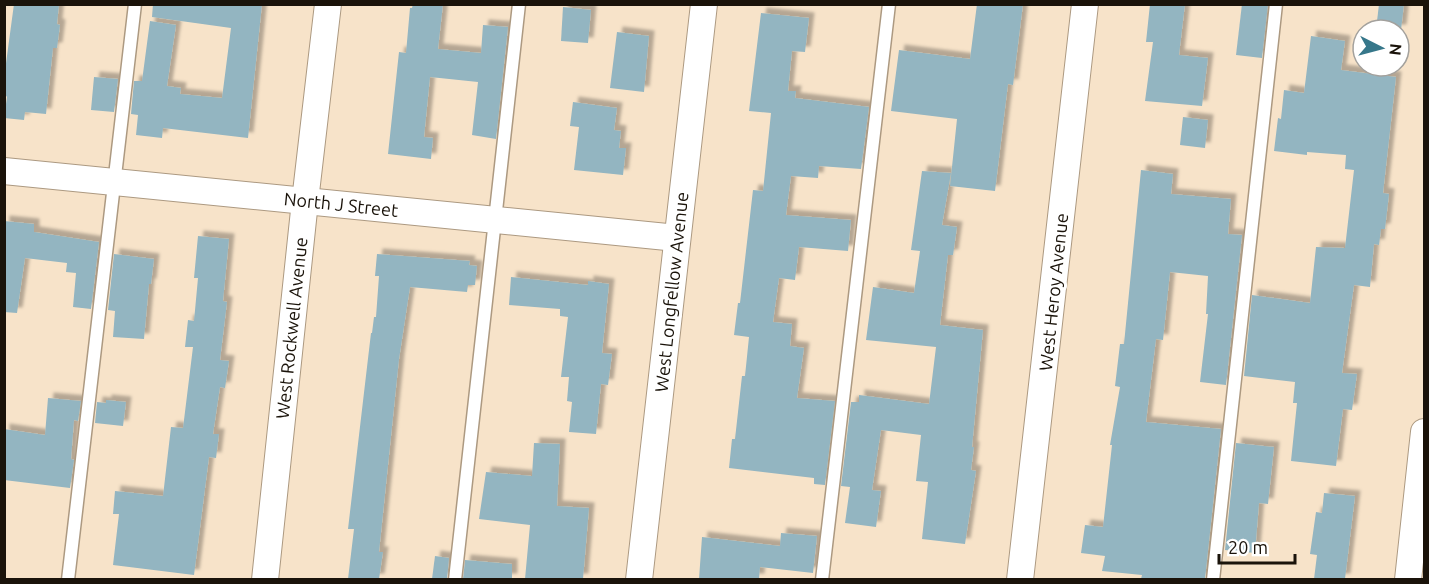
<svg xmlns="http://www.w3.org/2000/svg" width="1429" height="584" font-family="Ubuntu,sans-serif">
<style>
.building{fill:#93b5c1;filter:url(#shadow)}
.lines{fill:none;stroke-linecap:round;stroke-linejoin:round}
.lane-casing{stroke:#ac9981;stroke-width:15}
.street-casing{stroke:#ac9981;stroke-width:28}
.lane{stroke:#fff;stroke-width:12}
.street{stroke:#fff;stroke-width:26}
.labels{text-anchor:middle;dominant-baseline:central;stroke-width:6;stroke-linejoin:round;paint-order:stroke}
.street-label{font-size:18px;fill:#1a130a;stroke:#fff}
</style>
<defs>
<filter id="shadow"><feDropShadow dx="5.5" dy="-5.5" stdDeviation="1.5" flood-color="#0004"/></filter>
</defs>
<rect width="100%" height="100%" fill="#f7e3c9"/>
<g class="building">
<path d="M 14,4 L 59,4 L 57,24 L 60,25 L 57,48 L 53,48 L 46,114 L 25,112 L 24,120 L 4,118 L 7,97 L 4,93 L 4,78 Z"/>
<path d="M 153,4 L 262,4 L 248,138 L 163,128 L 162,138 L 136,135 L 138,115 L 131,114 L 134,81 L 142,81 L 150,21 L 176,25 L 167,86 L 181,88 L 180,94 L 222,98 L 231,28 L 152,17 Z"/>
<path d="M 413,4 L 443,4 L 438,49 L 481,53 L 483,25 L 508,27 L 496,139 L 472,135 L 478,82 L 430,77 L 424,137 L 433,138 L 431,159 L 388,154 L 399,52 L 406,53 L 410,8 L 412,8 Z"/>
<path d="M 977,4 L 1023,4 L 1013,85 L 1008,84 L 995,191 L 950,186 L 957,119 L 891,111 L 899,50 L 970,59 Z"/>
<path d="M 1150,4 L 1185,4 L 1179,55 L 1208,58 L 1202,106 L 1145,101 L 1153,42 L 1146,42 Z"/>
<path d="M 1242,4 L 1268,4 L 1262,58 L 1236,55 Z"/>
<path d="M 1379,4 L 1404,4 L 1401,30 L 1376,30 Z"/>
<path d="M 563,7 L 591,10 L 588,43 L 561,41 Z"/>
<path d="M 761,13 L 809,18 L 805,52 L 792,51 L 788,91 L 796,91 L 795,98 L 869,107 L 861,169 L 819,166 L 818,178 L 791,176 L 786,215 L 851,220 L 848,251 L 799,247 L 795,280 L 779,278 L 773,322 L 792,324 L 790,346 L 804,348 L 797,398 L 835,401 L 825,485 L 814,484 L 814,478 L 729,468 L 732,439 L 735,439 L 742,376 L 745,376 L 749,337 L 734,335 L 738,303 L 740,303 L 753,190 L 763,191 L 771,113 L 749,111 Z"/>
<path d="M 617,32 L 649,36 L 644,92 L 610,88 Z"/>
<path d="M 1311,36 L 1345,41 L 1341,70 L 1396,77 L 1383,193 L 1389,194 L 1385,229 L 1381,229 L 1379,245 L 1374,244 L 1370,287 L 1354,285 L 1342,373 L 1357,374 L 1352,410 L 1343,409 L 1336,466 L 1291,461 L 1297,403 L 1293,403 L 1295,382 L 1244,376 L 1252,295 L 1310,303 L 1316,247 L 1345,248 L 1354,170 L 1345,169 L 1346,155 L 1307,152 L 1307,155 L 1274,151 L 1278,118 L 1281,119 L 1284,90 L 1304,93 Z"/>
<path d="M 94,77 L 118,79 L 114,112 L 91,110 Z"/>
<path d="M 573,102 L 617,108 L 614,130 L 621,131 L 619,148 L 626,148 L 623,175 L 574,170 L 579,127 L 570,126 Z"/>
<path d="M 1183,117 L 1208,120 L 1205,148 L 1180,145 Z"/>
<path d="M 1141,170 L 1173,174 L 1171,194 L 1231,199 L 1228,234 L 1242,235 L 1226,385 L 1200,382 L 1208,314 L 1206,314 L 1208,276 L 1170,272 L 1163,340 L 1156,339 L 1146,422 L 1221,429 L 1205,579 L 1141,579 L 1142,575 L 1102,571 L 1105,556 L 1081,553 L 1085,525 L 1103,527 L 1112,445 L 1110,445 L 1120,387 L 1115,386 L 1120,344 L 1124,344 Z"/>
<path d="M 922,171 L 951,173 L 942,225 L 957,227 L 953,255 L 948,255 L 940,325 L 983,330 L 972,447 L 974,447 L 971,470 L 976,471 L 965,544 L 922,539 L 928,482 L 916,481 L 921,435 L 881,430 L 872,490 L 881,491 L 876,527 L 845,523 L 850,487 L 841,486 L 851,402 L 859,402 L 859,395 L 929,404 L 936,347 L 866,340 L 873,287 L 914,293 L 920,251 L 911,250 Z"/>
<path d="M 4,221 L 34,224 L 34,232 L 99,242 L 91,309 L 73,307 L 76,273 L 66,272 L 67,263 L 25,258 L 17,313 L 4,312 Z"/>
<path d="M 198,236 L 229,239 L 223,301 L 227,302 L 220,360 L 229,361 L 225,388 L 220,387 L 213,434 L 219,434 L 216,458 L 209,457 L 194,575 L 113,565 L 119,514 L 113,514 L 115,491 L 163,496 L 171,427 L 183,428 L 193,347 L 185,347 L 188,320 L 194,321 L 198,278 L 194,278 Z"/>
<path d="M 114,254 L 154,259 L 151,284 L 149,284 L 144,339 L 113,337 L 115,311 L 108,310 Z"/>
<path d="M 377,254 L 470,261 L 469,265 L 477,266 L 475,285 L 468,285 L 467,292 L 410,287 L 399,359 L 379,552 L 383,552 L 379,579 L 348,579 L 354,529 L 348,529 L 371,333 L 372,333 L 374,317 L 376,317 L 379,276 L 375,276 Z"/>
<path d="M 511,277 L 588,285 L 588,281 L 609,284 L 602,353 L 612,354 L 608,385 L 601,384 L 596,434 L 569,432 L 572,402 L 567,401 L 569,377 L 561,377 L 568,317 L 560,316 L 560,309 L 509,305 Z"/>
<path d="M 48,398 L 81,401 L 78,421 L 74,420 L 71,459 L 74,460 L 70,488 L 4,480 L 4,429 L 45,435 Z"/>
<path d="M 106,400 L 126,402 L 123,426 L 95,423 L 97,402 L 106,403 Z"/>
<path d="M 534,443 L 560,444 L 557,506 L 589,508 L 583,579 L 525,579 L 530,525 L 479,519 L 486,472 L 532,476 Z"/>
<path d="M 1236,443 L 1274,447 L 1268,504 L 1259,503 L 1255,553 L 1225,550 Z"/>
<path d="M 1324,493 L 1355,496 L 1345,579 L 1314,579 L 1317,555 L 1310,554 L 1316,512 L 1322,513 Z"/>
<path d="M 781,533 L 817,536 L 813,573 L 760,567 L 759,579 L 699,579 L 702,537 L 780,546 Z"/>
<path d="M 435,556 L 449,558 L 447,579 L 432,579 Z"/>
<path d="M 465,560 L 512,564 L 512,579 L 463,579 Z"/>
</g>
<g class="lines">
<g class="lane-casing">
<g id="lane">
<path d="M 68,580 L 135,4"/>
<path d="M 455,580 L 519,4"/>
<path d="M 822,580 L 889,4"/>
<path d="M 1213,580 L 1276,4"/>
</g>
</g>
<g class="street-casing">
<g id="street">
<path d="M 4,171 L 677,238"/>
<path d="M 265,580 L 305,201 L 328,4"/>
<path d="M 639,580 L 704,4"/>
<path d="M 1020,580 L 1085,4"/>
<path d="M 1408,580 L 1424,432"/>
</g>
</g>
<use href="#lane" class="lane"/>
<use href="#street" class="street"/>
</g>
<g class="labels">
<g class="street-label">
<text transform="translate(341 204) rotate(6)">North J Street</text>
<text transform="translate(671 292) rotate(-84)">West Longfellow Avenue</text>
<text transform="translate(1053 292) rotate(-84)">West Heroy Avenue</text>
<text transform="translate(291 328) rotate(-84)">West Rockwell Avenue</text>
</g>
</g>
<rect width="1429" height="584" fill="none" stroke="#1a130a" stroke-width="12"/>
<g transform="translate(1381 48) rotate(96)"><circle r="28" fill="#ffffff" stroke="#a3a19d" stroke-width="1.5"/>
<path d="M0-4.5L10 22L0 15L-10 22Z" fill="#36778a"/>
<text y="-9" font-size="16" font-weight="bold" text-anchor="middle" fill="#1a130a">N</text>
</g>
<path d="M1219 554v9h76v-9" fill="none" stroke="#1a130a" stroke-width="3"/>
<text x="1228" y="554" font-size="18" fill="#1a130a" stroke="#ffffff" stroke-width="4.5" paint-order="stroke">20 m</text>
</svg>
